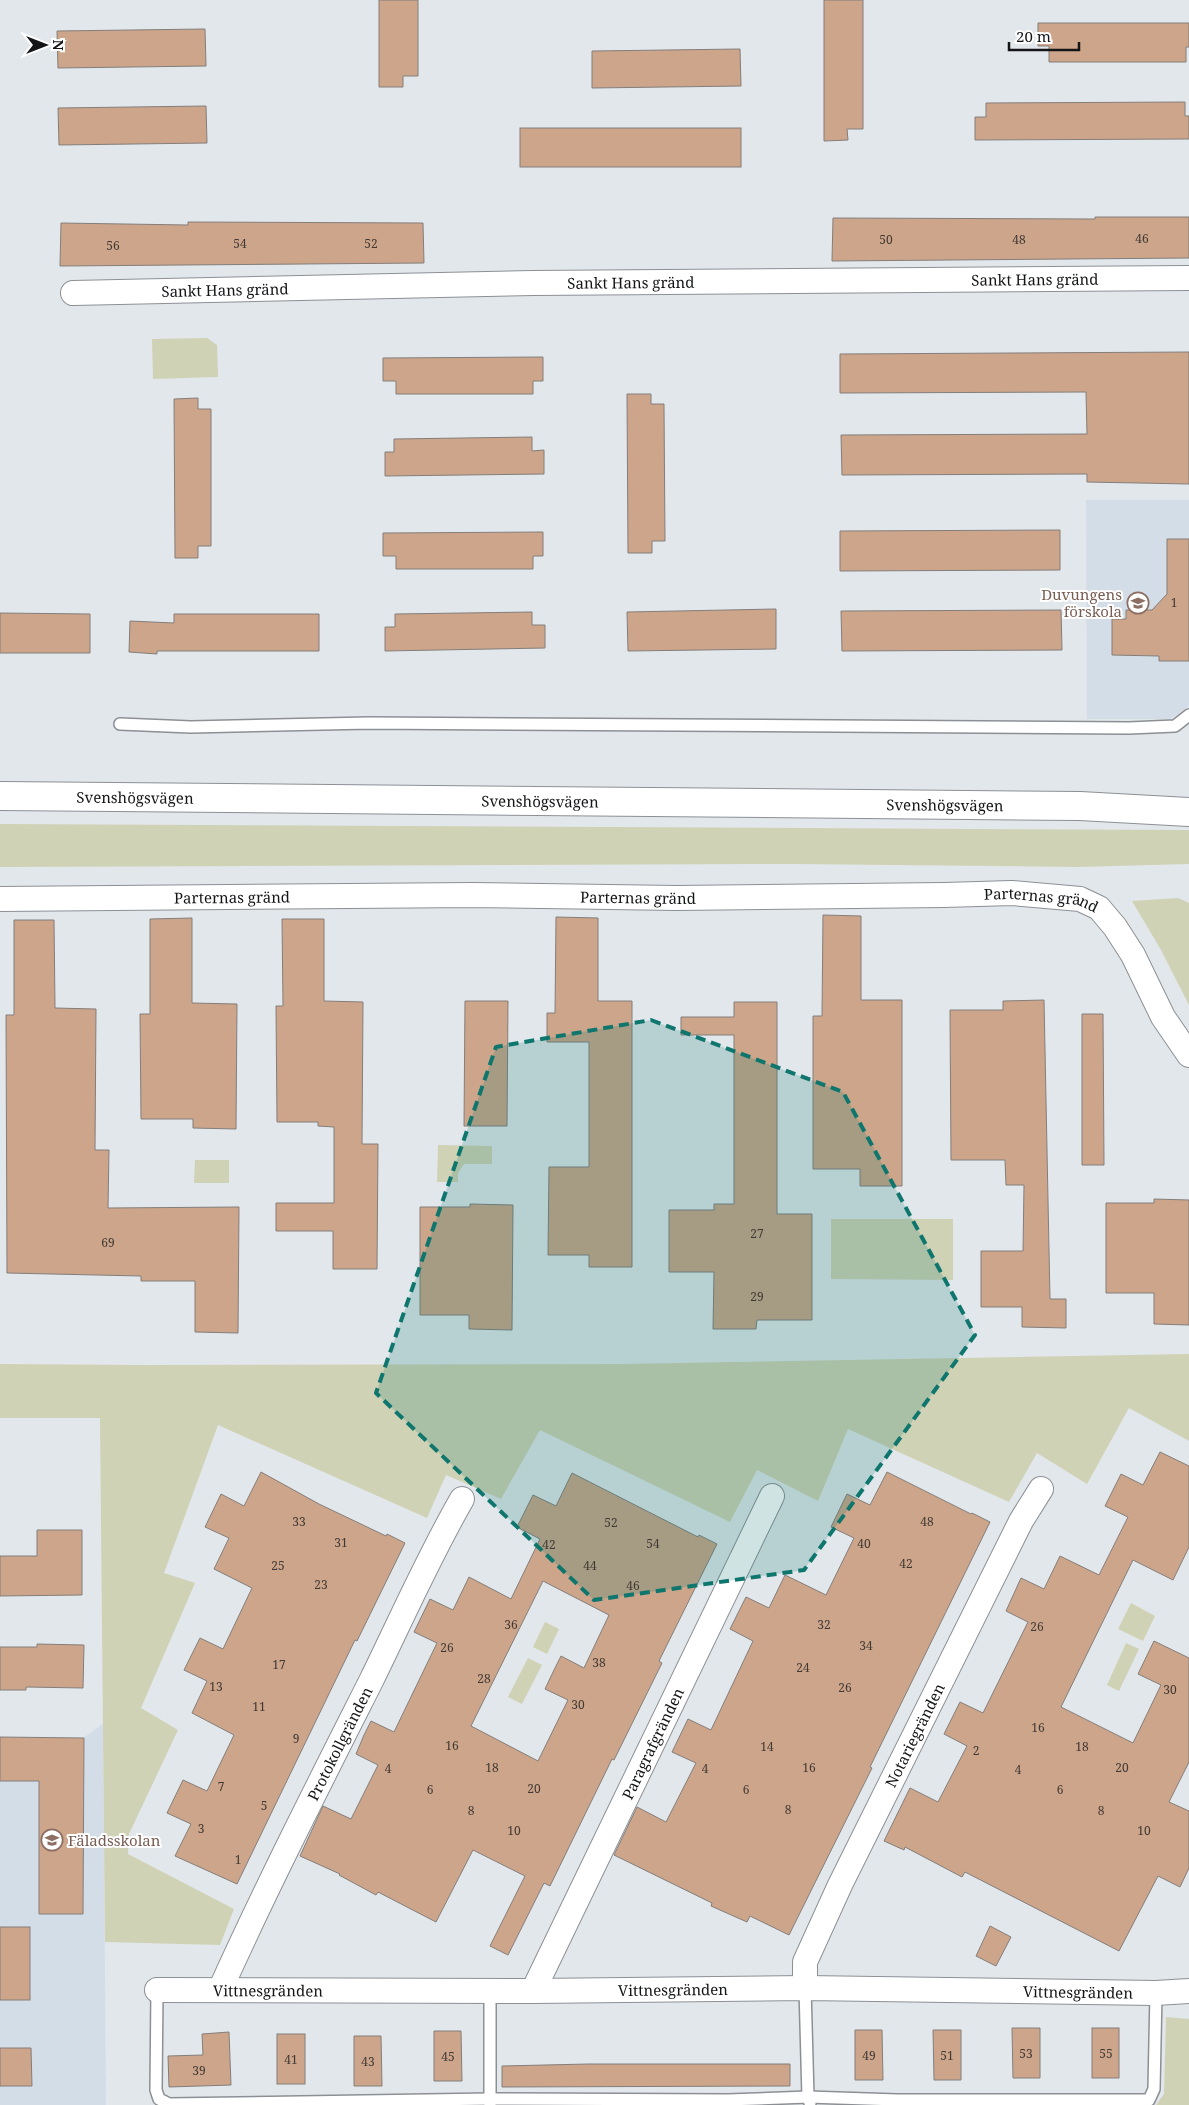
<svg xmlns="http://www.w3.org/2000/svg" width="1189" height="2105" font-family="'Noto Serif',serif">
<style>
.built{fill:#d3dde8}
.green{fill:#d0d2b5}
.building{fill:#cca58a;stroke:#847e7b;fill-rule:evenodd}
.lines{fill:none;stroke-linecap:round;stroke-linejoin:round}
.service-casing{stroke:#8c9095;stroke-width:14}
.minor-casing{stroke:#8c9095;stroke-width:26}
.secondary-casing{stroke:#8c9095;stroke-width:30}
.service{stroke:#fff;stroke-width:11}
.minor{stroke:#fff;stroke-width:24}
.secondary{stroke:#fff;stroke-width:28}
.marked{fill:#0f766e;fill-opacity:0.2;stroke:#0f766e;stroke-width:4;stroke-dasharray:10 6;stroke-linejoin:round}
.labels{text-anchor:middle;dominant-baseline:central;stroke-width:4;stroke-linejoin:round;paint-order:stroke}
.number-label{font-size:12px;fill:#423934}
.street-label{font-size:15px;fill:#141517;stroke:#fff}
.education-label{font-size:15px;fill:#785e54;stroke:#fff;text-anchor:end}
</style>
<rect width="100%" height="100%" fill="#e2e7ec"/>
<g class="built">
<path d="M 1086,500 L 1189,500 L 1189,706 L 1170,719 L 1087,719 Z"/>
<path d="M 103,1724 L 106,2105 L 0,2105 L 0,1737 L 83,1738 Z"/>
</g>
<g class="green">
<path d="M 207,338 L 217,345 L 218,377 L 153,379 L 152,339 Z"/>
<path d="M 0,824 L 1189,830 L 1189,864 L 1077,867 L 794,864 L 0,867 Z"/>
<path d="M 1178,898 L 1189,903 L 1189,1005 L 1161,950 L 1132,901 Z"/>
<path d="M 438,1145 L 492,1146 L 492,1164 L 464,1164 L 458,1173 L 458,1182 L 437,1182 Z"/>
<path d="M 195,1160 L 229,1160 L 229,1183 L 194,1183 Z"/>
<path d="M 831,1219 L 953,1219 L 953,1280 L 831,1279 Z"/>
<path d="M 1189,1354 L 1189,1441 L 1129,1408 L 1087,1484 L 1037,1453 L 1009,1502 L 848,1429 L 818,1501 L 757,1470 L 730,1522 L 540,1430 L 501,1499 L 446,1475 L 427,1518 L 218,1425 L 164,1573 L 195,1583 L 141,1708 L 178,1730 L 129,1834 L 128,1854 L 234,1909 L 220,1945 L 105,1942 L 100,1418 L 0,1418 L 0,1364 L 138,1365 L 623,1364 Z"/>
<path d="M 1131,1603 L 1155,1616 L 1143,1641 L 1118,1629 Z"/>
<path d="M 545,1622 L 559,1629 L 547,1654 L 533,1647 Z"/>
<path d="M 1126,1643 L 1139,1649 L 1119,1691 L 1107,1685 Z"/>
<path d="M 528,1658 L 542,1665 L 522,1704 L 508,1697 Z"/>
<path d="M 1166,2017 L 1189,2019 L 1189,2105 L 1156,2105 L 1164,2094 Z"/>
</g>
<g class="building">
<path d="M 379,0 L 418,0 L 418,76 L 403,76 L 403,87 L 379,87 Z"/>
<path d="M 824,0 L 863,0 L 863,129 L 847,129 L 848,140 L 824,141 Z"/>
<path d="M 1038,23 L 1189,23 L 1189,47 L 1186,47 L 1186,62 L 1049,62 L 1049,46 L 1038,46 Z"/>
<path d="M 205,29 L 206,66 L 58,68 L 57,31 Z"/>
<path d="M 740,49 L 741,86 L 592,88 L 592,51 Z"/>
<path d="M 1185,102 L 1185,116 L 1189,116 L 1189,139 L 975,140 L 975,117 L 986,117 L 986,103 Z"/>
<path d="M 206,106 L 207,143 L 59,145 L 58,108 Z"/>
<rect x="520" y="128" width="221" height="39"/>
<path d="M 1095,217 L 1189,217 L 1189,258 L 832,261 L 833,218 L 1095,219 Z"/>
<path d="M 188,222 L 423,223 L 424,263 L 60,266 L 61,223 L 188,225 Z"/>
<path d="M 1189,352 L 1189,484 L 1087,482 L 1087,474 L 842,475 L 841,435 L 1087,434 L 1086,392 L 840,393 L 840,354 Z"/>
<path d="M 543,357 L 543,381 L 533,381 L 533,394 L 396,394 L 396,381 L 383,381 L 383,358 Z"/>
<path d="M 627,394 L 651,394 L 651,404 L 664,404 L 665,541 L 652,541 L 652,553 L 628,553 Z"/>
<path d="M 198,398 L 198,409 L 211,409 L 211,546 L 198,546 L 198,558 L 175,558 L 174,399 Z"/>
<path d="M 532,437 L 532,451 L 544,450 L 544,474 L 385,476 L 385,452 L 394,452 L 394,439 Z"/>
<path d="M 1060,530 L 1060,570 L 840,571 L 840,531 Z"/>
<path d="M 543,532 L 543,556 L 533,556 L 533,569 L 396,569 L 396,556 L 383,556 L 383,533 Z"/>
<path d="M 1167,539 L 1189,539 L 1189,661 L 1159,661 L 1159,656 L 1112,655 L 1112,619 L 1126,619 L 1126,610 L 1152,610 L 1167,594 Z"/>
<path d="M 776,609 L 776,649 L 628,651 L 627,612 Z"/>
<path d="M 1061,610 L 1062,650 L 842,651 L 841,611 Z"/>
<path d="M 532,612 L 532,625 L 545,625 L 545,648 L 385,651 L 385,627 L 395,627 L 395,614 Z"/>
<path d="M 0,613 L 90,614 L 90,653 L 0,653 Z"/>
<path d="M 174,614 L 319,614 L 319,651 L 157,651 L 157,654 L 129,652 L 130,621 L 174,623 Z"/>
<path d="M 823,915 L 861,916 L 861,1000 L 902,1000 L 902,1186 L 860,1186 L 860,1169 L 813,1169 L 813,1016 L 822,1016 Z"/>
<path d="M 556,917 L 598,918 L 598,1001 L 632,1001 L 632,1267 L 589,1267 L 589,1255 L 548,1255 L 549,1167 L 589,1167 L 589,1042 L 547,1042 L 547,1013 L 555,1013 Z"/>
<path d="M 192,918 L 192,1003 L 237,1004 L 236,1129 L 193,1128 L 193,1119 L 141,1119 L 140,1014 L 150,1014 L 150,919 Z"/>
<path d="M 282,919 L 324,919 L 324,1001 L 363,1002 L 362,1144 L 378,1144 L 377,1269 L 333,1269 L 333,1231 L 276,1231 L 276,1203 L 334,1203 L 334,1127 L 318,1126 L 318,1122 L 277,1122 L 276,1006 L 283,1006 Z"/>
<path d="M 14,920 L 54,920 L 55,1008 L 96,1009 L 95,1150 L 109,1150 L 108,1208 L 239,1207 L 238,1333 L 195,1332 L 195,1281 L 141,1281 L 141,1276 L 7,1273 L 6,1015 L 14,1015 Z"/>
<path d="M 1044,1000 L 1050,1299 L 1066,1299 L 1066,1328 L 1022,1327 L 1022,1307 L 981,1307 L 981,1251 L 1023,1251 L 1024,1185 L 1006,1185 L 1005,1160 L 951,1160 L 950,1010 L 1003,1010 L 1003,1001 Z"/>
<path d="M 465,1001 L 508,1001 L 507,1126 L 464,1126 Z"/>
<path d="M 734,1002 L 777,1002 L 777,1214 L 812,1214 L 812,1320 L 757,1320 L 756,1329 L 713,1329 L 714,1272 L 669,1272 L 669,1210 L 714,1210 L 714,1204 L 734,1204 L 734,1035 L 681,1035 L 681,1017 L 734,1017 Z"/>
<path d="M 1082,1014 L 1103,1014 L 1104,1165 L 1082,1165 Z"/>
<path d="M 1154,1199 L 1189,1200 L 1189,1325 L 1154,1324 L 1154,1293 L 1106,1293 L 1106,1203 L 1154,1203 Z"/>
<path d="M 470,1204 L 513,1205 L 512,1330 L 469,1329 L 469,1315 L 420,1315 L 420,1207 L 470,1207 Z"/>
<path d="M 1160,1452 L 1189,1466 L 1189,1547 L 1173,1580 L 1133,1560 L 1061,1707 L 1133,1743 L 1161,1685 L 1138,1674 L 1154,1641 L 1189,1658 L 1189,1762 L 1169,1802 L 1189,1811 L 1189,1868 L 1180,1887 L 1158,1876 L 1119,1951 L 965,1872 L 962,1877 L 905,1847 L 904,1850 L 884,1841 L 910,1788 L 938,1802 L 967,1746 L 944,1734 L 960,1702 L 983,1713 L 1028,1622 L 1006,1611 L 1021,1578 L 1044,1589 L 1060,1556 L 1099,1575 L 1128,1517 L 1105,1506 L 1121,1474 L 1143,1485 Z"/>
<path d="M 261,1472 L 319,1504 L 386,1536 L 387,1534 L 405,1543 L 357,1641 L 355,1640 L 237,1884 L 175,1856 L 191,1824 L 167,1813 L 183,1780 L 207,1791 L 234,1735 L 192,1713 L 207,1681 L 184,1670 L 200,1638 L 223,1649 L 252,1588 L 214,1569 L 229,1538 L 205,1527 L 221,1494 L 244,1506 Z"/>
<path d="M 887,1472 L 971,1514 L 972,1513 L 990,1522 L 870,1767 L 872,1768 L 789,1935 L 750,1916 L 747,1922 L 711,1906 L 712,1903 L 614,1855 L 637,1807 L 666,1822 L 696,1763 L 672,1752 L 688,1719 L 711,1730 L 753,1641 L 730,1629 L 746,1597 L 769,1608 L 785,1575 L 826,1595 L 854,1538 L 831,1527 L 847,1494 L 870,1505 Z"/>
<path d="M 572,1473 L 698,1537 L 699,1535 L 717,1544 L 659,1661 L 662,1663 L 614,1760 L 612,1759 L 550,1886 L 544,1883 L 508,1955 L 490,1946 L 525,1876 L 473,1850 L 436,1922 L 378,1892 L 376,1895 L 339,1875 L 340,1874 L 300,1856 L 323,1806 L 351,1819 L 378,1765 L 356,1754 L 364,1735 L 371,1721 L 394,1732 L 437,1643 L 414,1632 L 430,1599 L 453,1610 L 469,1577 L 511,1599 L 540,1539 L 517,1527 L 533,1495 L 556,1506 ZM 543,1581 L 609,1615 L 584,1668 L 561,1656 L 554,1670 L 545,1689 L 568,1700 L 538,1761 L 471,1726 Z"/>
<path d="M 37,1530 L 82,1530 L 82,1595 L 0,1596 L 0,1556 L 37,1556 Z"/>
<path d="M 37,1644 L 84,1645 L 83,1688 L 26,1687 L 26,1690 L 0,1690 L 0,1647 L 37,1647 Z"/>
<path d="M 0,1737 L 84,1738 L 83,1914 L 39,1914 L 39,1781 L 0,1781 Z"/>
<path d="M 990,1926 L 1011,1937 L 996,1966 L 976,1956 Z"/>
<rect x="0" y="1927" width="30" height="73"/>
<path d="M 1012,2028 L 1040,2028 L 1040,2078 L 1013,2078 Z"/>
<rect x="1092" y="2028" width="27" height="50"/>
<path d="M 855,2030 L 882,2030 L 883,2080 L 855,2080 Z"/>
<path d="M 933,2030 L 961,2030 L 961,2080 L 934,2080 Z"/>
<path d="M 434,2031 L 461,2031 L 462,2081 L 434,2081 Z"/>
<path d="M 229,2032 L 231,2085 L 169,2087 L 168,2056 L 203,2055 L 202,2034 Z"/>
<rect x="277" y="2034" width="28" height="50"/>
<path d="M 354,2036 L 381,2036 L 382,2086 L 354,2086 Z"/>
<path d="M 0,2048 L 31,2048 L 32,2086 L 0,2086 Z"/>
<path d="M 588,2064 L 790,2064 L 790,2086 L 502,2087 L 502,2066 Z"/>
</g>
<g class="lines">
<g class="service-casing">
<g id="service">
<path d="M 120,724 L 191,727 L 369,723 L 1129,728 L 1175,726 L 1189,715"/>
<path d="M 805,1988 L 808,2097 L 810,2103"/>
<path d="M 157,1990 L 156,2090 L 159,2099 L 169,2104 L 490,2099 L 728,2100 L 808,2097 L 897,2100 L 1149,2100 L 1154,2089 L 1156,1993"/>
<path d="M 490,1991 L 490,2105"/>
</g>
</g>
<g class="minor-casing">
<g id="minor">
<path id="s1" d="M 73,293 L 533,283 L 1189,278"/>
<path id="s2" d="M 0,899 L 473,895 L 677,898 L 944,895 L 1012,893 L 1080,899 L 1099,908 L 1115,927 L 1133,955 L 1163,1017 L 1189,1055"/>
<path id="s3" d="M 805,1988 L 805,1962 L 840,1885 L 1021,1521 L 1041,1489"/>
<path id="s4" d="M 157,1990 L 533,1991 L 805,1988 L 1156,1993 L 1189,1991"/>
<path id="s5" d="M 220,1990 C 267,1886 319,1784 371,1681 C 401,1620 428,1558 462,1499"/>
<path id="s6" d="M 533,1991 L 772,1496"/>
</g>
</g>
<g class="secondary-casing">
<g id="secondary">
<path id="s7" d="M 0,796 L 1080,806 L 1189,812"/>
</g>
</g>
<use href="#service" class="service"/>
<use href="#minor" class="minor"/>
<use href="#secondary" class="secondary"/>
</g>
<path class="marked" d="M 651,1020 L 843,1092 L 975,1335 L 804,1570 L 594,1600 L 376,1393 L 496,1047 Z"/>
<defs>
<g id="school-ring" transform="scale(1.125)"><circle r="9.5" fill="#fff" stroke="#8d6e63" stroke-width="1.5"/><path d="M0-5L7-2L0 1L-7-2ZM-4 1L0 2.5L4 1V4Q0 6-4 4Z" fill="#8d6e63"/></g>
</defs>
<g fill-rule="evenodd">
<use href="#school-ring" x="1138" y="603"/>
<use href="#school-ring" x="52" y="1840"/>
</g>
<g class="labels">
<g class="number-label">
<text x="1142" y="238">46</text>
<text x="886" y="239">50</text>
<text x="1019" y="239">48</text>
<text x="240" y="243">54</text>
<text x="371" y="243">52</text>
<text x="113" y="245">56</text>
<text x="1174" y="602">1</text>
<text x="757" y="1233">27</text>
<text x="108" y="1242">69</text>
<text x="757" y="1296">29</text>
<text x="299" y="1521">33</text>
<text x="927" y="1521">48</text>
<text x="611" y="1522">52</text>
<text x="341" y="1542">31</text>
<text x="653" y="1543">54</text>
<text x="864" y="1543">40</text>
<text x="549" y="1544">42</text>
<text x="906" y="1563">42</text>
<text x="278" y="1565">25</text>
<text x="590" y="1565">44</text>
<text x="321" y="1584">23</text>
<text x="633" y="1585">46</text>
<text x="511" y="1624">36</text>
<text x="824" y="1624">32</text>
<text x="1037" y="1626">26</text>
<text x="866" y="1645">34</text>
<text x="447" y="1647">26</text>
<text x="599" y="1662">38</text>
<text x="279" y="1664">17</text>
<text x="803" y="1667">24</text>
<text x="484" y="1678">28</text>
<text x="216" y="1686">13</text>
<text x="845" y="1687">26</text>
<text x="1170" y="1689">30</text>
<text x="578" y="1704">30</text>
<text x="259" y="1706">11</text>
<text x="1038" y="1727">16</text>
<text x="296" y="1738">9</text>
<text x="452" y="1745">16</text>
<text x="767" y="1746">14</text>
<text x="1082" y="1746">18</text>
<text x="976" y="1750">2</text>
<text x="492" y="1767">18</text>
<text x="809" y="1767">16</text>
<text x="1122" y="1767">20</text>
<text x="388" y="1768">4</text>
<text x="705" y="1768">4</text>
<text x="1018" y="1769">4</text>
<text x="221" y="1786">7</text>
<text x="534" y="1788">20</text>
<text x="430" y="1789">6</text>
<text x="746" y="1789">6</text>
<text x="1060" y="1789">6</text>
<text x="264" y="1805">5</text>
<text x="788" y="1809">8</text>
<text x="471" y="1810">8</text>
<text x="1101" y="1810">8</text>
<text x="201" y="1828">3</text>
<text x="514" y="1830">10</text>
<text x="1144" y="1830">10</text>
<text x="238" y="1859">1</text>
<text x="1026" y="2053">53</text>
<text x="1106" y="2053">55</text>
<text x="869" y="2055">49</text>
<text x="947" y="2055">51</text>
<text x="448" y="2056">45</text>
<text x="291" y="2059">41</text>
<text x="368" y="2061">43</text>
<text x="199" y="2070">39</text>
</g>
<g class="street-label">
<text stroke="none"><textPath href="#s1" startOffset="962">Sankt Hans gränd</textPath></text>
<text stroke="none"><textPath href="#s1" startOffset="558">Sankt Hans gränd</textPath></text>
<text stroke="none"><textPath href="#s1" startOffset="152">Sankt Hans gränd</textPath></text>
<text stroke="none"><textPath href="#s7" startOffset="135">Svenshögsvägen</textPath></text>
<text stroke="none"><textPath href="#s7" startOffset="540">Svenshögsvägen</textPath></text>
<text stroke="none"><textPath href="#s7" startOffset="945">Svenshögsvägen</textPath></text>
<text stroke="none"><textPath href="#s2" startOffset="232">Parternas gränd</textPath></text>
<text stroke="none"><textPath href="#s2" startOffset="638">Parternas gränd</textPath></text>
<text stroke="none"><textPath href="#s2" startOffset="1042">Parternas gränd</textPath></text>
<text stroke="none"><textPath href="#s3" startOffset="278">Notariegränden</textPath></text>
<text stroke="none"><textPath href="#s5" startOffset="274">Protokollgränden</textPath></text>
<text stroke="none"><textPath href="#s6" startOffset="275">Paragrafgränden</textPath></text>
<text stroke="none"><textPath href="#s4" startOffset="516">Vittnesgränden</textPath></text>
<text stroke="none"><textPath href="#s4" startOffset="111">Vittnesgränden</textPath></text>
<text stroke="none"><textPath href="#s4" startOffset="921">Vittnesgränden</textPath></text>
</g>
<g class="education-label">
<text x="1122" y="594">Duvungens<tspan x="1122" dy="17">förskola</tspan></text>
<text x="68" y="1840" text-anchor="start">Fäladsskolan</text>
</g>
</g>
<g transform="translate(45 45) rotate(90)" stroke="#ffffff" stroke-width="4" paint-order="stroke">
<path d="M0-4L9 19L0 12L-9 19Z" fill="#141517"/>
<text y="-8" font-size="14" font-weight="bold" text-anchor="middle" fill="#141517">N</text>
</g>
<path d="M1009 42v8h70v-8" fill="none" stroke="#141517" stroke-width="2.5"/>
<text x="1016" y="42" font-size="15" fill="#141517" stroke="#ffffff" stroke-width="4" paint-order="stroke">20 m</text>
</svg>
